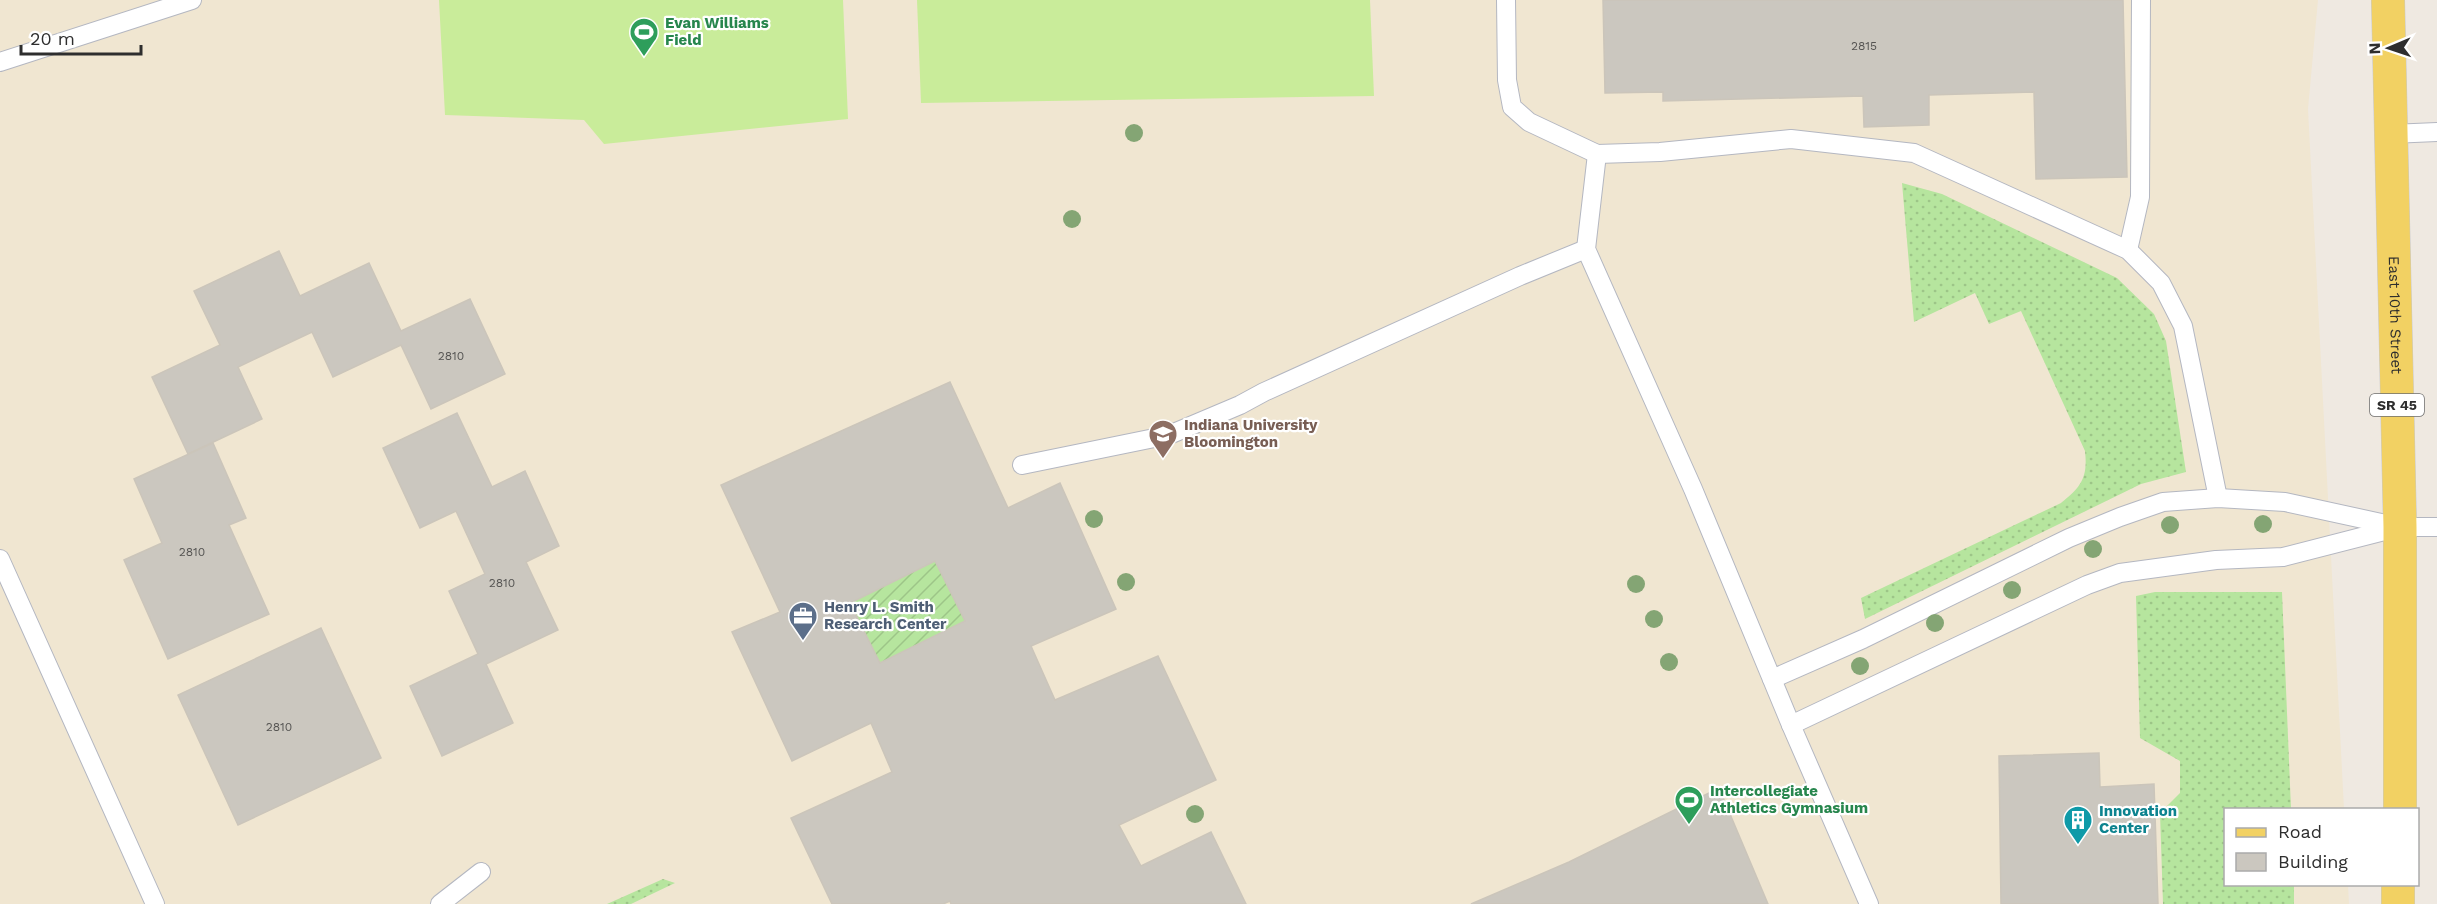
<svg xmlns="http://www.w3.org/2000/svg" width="2437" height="904" font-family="'Work Sans',sans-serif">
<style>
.education{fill:#f0e6d1}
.grass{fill:url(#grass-dots)}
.garden{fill:url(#garden-furrows)}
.pitch{fill:#c9ec9a}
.building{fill:#cbc7bf;stroke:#cbc5ba;stroke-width:1.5;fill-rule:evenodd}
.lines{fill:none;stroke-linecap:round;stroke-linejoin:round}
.service-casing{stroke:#b4b7c1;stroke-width:20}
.primary-casing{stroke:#c9c9c9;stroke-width:34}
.service{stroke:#fff;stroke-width:18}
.primary{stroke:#f2d163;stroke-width:33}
.tree{fill:#84a574}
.labels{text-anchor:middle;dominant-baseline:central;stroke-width:4.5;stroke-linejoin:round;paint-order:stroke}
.number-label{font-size:12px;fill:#555452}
.shield{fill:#fff;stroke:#6d6d6d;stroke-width:1.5}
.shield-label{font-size:14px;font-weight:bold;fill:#2e2e2e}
.leisure-label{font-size:15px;font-weight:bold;fill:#27864d;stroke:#fff;text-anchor:start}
.street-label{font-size:15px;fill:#2e2e2e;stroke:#fff}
.education-label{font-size:15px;font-weight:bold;fill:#785e54;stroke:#fff;text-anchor:start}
.service-label{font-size:15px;font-weight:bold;fill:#4e5e75;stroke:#fff;text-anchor:start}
.culture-label{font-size:15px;font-weight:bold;fill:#0d838f;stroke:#fff;text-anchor:start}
</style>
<defs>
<pattern id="grass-dots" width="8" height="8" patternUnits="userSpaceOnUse" patternTransform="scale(1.5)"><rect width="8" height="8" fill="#b6e59e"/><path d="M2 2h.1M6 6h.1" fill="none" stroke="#9dc588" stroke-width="1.8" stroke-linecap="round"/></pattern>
<pattern id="garden-furrows" width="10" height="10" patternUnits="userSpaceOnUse" patternTransform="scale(1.5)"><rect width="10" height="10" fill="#b6e59e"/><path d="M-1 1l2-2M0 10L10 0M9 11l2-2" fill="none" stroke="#9dc588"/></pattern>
</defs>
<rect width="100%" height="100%" fill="#efe9e1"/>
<path class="education" d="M 0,0 L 2318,0 L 2308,109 L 2344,809 L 2226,810 L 2226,884 L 2348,885 L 2349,904 L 0,904 Z"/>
<g class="grass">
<path d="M 1902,183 L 1942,194 L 2117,278 L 2154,314 L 2166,341 L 2186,472 L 2141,484 L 1865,619 L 1861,598 L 2061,503 C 2081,487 2088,478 2085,451 L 2021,311 L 1989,324 L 1975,293 L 1914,322 Z"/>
<path d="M 2155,592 L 2282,592 L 2291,809 L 2226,810 L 2226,884 L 2294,885 L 2294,904 L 2163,904 L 2160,813 L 2180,793 L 2180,761 L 2140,738 L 2136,596 Z"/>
<path d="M 663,879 L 675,883 L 631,904 L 607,904 Z"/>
</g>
<path class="garden" d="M 935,561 L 965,621 L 880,663 L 850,603 Z"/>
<g class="pitch">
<path d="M 439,0 L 843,0 L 848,119 L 604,144 L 584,120 L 445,115 Z"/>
<path d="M 917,0 L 1370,0 L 1374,96 L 921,103 Z"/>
</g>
<g class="building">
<path d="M 1603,0 L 2123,0 L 2127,177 L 2036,179 L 2034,92 L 1929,95 L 1929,125 L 1864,127 L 1863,96 L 1663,101 L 1663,92 L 1605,93 Z"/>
<path d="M 279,251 L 300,296 L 369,263 L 401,331 L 470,299 L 505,374 L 431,409 L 401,345 L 333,377 L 312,332 L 238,367 L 262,419 L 188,454 L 152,377 L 220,345 L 194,291 Z"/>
<path d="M 950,382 L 1008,508 L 1060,483 L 1116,609 L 1031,646 L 1055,700 L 1158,656 L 1216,780 L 1119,825 L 1141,866 L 1211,832 L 1246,904 L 951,904 L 950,901 L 943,904 L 832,904 L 791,818 L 892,772 L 871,723 L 792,761 L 732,632 L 780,612 L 721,485 ZM 935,561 L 965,621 L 880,663 L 850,603 Z"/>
<path d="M 457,413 L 492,487 L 525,471 L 559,546 L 526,562 L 558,630 L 486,664 L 513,723 L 442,756 L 410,686 L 478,654 L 449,591 L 485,574 L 456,511 L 420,528 L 383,448 Z"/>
<path d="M 213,443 L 246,518 L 229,525 L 269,614 L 168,659 L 124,560 L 162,543 L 134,479 Z"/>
<path d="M 321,628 L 381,758 L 238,825 L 178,695 Z"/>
<path d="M 2099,753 L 2100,787 L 2154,784 L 2158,904 L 2001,904 L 1999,756 Z"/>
<path d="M 1719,788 L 1768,904 L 1471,904 L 1569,862 Z"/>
</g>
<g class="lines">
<g class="service-casing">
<g id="service">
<path d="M 1506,0 L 1507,80 L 1512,107 L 1529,122 L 1597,154 L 1660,152 L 1791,139 L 1914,153 L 2128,250 L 2161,283 L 2183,326 L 2218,498"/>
<path d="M 0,62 L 192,0"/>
<path d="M 2391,134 L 2437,132"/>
<path d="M 1597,154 L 1586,249 L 1693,489 L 1791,725 L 1869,904"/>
<path d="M 2128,250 L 2140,197 L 2141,0"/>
<path d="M 1022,465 L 1169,435 L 1240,405 L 1264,392 L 1520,276 L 1586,249"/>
<path d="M 0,559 L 155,904"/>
<path d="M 1772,679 L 1863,639 L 2069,538 L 2120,517 L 2163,502 L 2218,498 L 2285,502 L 2395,526"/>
<path d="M 1791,725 L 2087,585 L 2120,573 L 2216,560 L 2283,557 L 2400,527 L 2437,527"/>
<path d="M 440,904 L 481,872"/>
</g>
</g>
<g class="primary-casing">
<g id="primary">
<path id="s1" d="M 2388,0 L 2400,527 L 2400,810"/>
<path d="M 2398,904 L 2398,884"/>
</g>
</g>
<use href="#service" class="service"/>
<use href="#primary" class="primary"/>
</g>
<g class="tree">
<circle cx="1134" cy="133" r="9"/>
<circle cx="1072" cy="219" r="9"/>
<circle cx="1094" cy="519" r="9"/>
<circle cx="2263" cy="524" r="9"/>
<circle cx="2170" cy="525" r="9"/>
<circle cx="2093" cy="549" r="9"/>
<circle cx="1126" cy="582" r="9"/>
<circle cx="1636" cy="584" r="9"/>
<circle cx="2012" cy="590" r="9"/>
<circle cx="1654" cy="619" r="9"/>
<circle cx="1935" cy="623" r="9"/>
<circle cx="1669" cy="662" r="9"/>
<circle cx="1860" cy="666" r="9"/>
<circle cx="1195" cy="814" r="9"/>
</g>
<defs>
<g id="stadium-pin" transform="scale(1.5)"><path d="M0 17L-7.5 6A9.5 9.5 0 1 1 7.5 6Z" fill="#2e9e5b" stroke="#fff"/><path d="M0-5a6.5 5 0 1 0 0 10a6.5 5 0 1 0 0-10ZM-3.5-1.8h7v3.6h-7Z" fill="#fff"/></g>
<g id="university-pin" transform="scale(1.5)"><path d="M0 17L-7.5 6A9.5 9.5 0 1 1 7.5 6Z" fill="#8d6e63" stroke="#fff"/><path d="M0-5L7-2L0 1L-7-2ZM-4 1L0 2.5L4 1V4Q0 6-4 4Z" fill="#fff"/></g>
<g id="office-pin" transform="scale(1.5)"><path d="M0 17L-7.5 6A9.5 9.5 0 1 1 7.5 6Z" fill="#5c6f8a" stroke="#fff"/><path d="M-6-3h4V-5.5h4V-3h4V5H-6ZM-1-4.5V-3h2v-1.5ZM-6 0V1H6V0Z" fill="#fff"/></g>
<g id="building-pin" transform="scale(1.5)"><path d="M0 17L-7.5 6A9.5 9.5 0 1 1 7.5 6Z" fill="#0f9aa8" stroke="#fff"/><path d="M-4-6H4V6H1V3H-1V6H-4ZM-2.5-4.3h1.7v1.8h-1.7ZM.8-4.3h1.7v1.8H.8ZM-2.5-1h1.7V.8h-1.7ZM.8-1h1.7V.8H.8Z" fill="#fff"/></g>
</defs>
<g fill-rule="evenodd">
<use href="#stadium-pin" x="644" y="32"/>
<use href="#university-pin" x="1163" y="434"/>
<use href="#office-pin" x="803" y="616"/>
<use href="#stadium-pin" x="1689" y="800"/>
<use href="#building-pin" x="2078" y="820"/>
</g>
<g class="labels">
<g class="number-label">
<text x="1864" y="46">2815</text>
<text x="451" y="356">2810</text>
<text x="192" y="552">2810</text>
<text x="502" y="583">2810</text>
<text x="279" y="727">2810</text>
</g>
<rect class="shield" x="2370" y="394" width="54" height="22" rx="4.5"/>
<g class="shield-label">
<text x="2397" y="405">SR 45</text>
</g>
<g class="leisure-label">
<text x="665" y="23">Evan Williams<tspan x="665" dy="17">Field</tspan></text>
<text x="1710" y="791">Intercollegiate<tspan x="1710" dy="17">Athletics Gymnasium</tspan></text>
</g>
<g class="street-label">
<text stroke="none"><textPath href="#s1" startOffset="315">East 10th Street</textPath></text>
</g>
<g class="education-label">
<text x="1184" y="425">Indiana University<tspan x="1184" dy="17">Bloomington</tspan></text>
</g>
<g class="service-label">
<text x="824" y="607">Henry L. Smith<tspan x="824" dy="17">Research Center</tspan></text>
</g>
<g class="culture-label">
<text x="2099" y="811">Innovation<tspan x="2099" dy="17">Center</tspan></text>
</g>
</g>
<rect x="2224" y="808" width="195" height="78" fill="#ffffff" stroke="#ababab" stroke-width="1.5"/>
<rect x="2236" y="828" width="30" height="9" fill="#f2d163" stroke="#ababab" stroke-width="1.5"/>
<text x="2278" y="838" font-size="18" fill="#2e2e2e">Road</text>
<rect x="2236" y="853" width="30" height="18" fill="#cbc7bf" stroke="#ababab" stroke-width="1.5"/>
<text x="2278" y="868" font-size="18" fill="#2e2e2e">Building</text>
<g transform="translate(2389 48) rotate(268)" stroke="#ffffff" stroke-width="4.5" paint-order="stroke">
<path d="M0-4.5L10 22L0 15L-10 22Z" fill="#2e2e2e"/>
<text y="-9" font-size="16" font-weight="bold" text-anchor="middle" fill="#2e2e2e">N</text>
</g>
<path d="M21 45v9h120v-9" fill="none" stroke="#2e2e2e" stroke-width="3"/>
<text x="30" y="45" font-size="18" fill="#2e2e2e" stroke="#ffffff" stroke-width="4.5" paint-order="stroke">20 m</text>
</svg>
